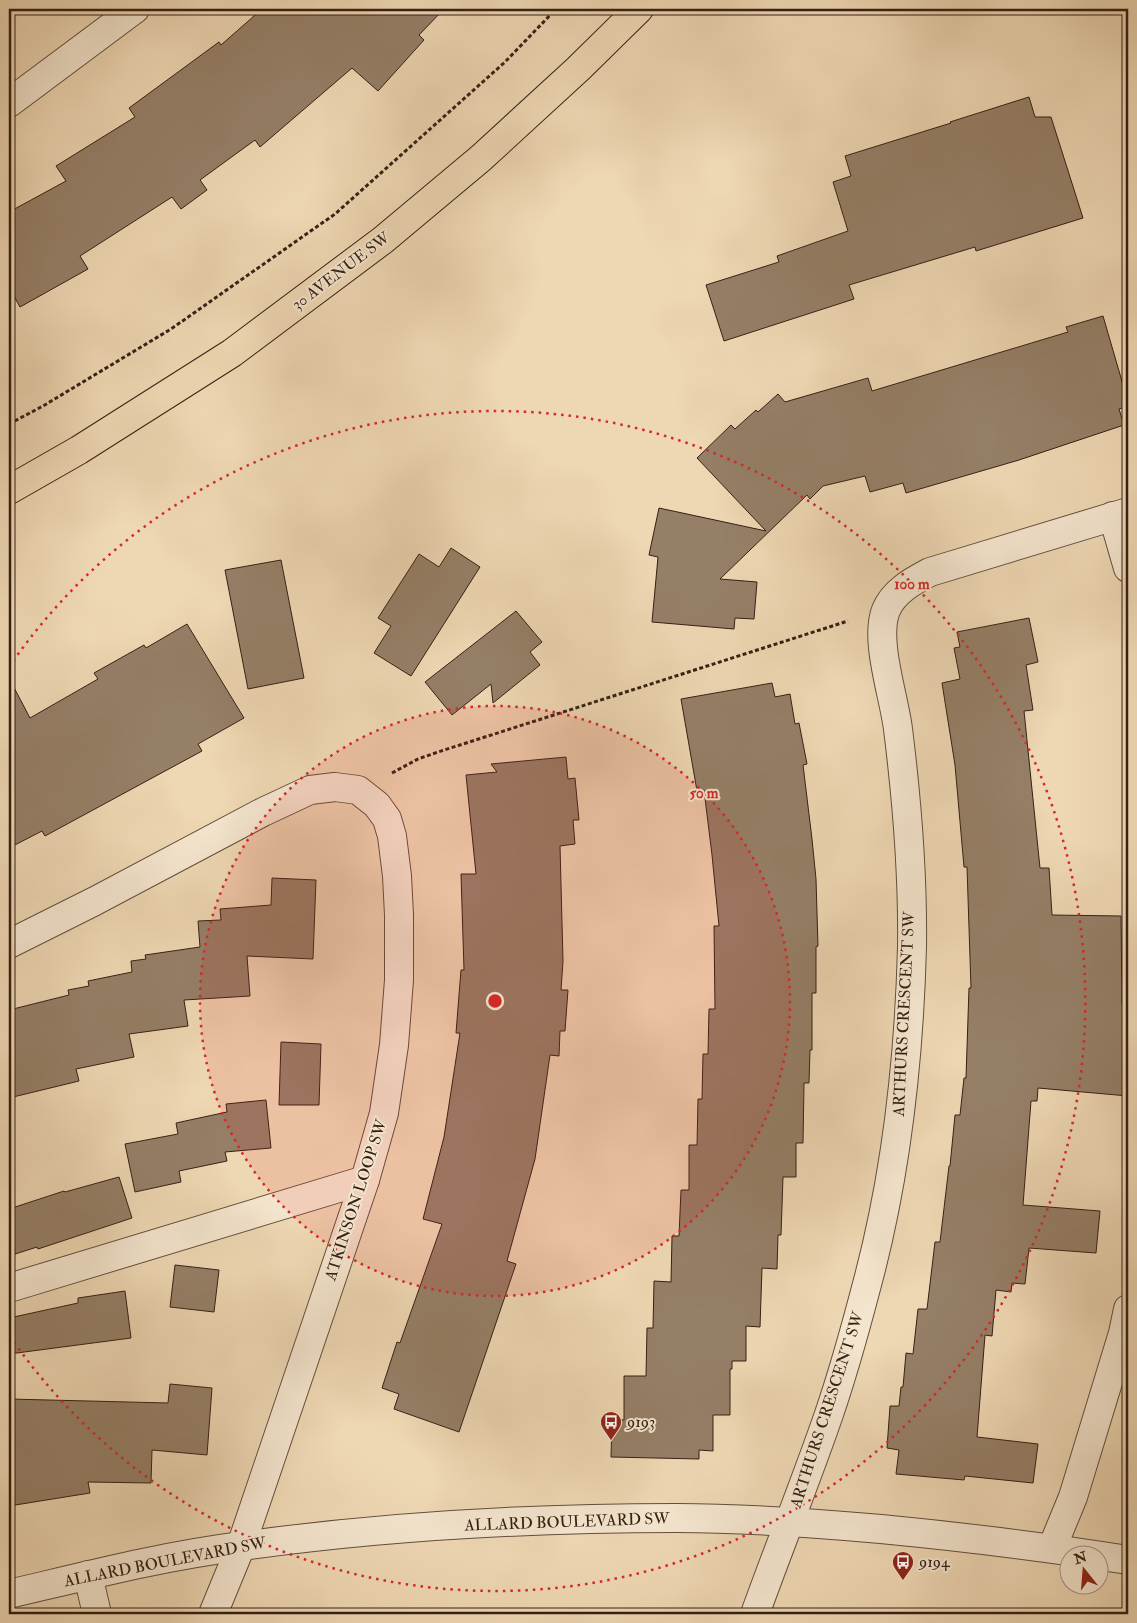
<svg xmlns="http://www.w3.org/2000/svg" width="1137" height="1623" font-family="'IM FELL Double Pica',serif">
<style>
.building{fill:#957f67;stroke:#342014}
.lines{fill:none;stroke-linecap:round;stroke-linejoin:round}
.minor-casing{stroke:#624e3c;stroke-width:30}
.major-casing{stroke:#342014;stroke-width:30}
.path{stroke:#342014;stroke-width:3;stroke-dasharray:4 2.5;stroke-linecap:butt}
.minor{stroke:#f4e5ce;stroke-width:28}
.major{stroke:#eed7b3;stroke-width:28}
.ring{fill:none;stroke:#d62828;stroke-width:2.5;stroke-dasharray:2.5 5}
.labels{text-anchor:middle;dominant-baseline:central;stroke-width:4;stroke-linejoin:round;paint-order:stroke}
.street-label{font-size:16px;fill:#342014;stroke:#f4e5ce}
.poi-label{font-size:16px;fill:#342014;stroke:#f4e5ce;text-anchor:start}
.centre{fill:#d62828;stroke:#f4e5ce;stroke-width:2.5}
.ring-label{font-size:15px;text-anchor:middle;font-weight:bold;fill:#d62828;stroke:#f4e5ce;stroke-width:4;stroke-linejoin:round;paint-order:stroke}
</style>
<rect width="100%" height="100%" fill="#eed7b3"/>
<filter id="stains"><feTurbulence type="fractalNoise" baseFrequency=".004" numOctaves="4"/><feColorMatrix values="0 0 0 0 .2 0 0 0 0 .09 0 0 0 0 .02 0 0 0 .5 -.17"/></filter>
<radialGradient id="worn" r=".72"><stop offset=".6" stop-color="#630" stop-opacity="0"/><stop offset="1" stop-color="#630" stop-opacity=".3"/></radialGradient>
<g class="building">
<path d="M 262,9 L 444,9 L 419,35 L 424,40 L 378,91 L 352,68 L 260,147 L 255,140 L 200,180 L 207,190 L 181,209 L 172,197 L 80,256 L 88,269 L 20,307 L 9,287 L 9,212 L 66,181 L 56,166 L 135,117 L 129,108 L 219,42 L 221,45 Z"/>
<path d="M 1029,97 L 1035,117 L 1051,117 L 1083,218 L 976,251 L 975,247 L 849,285 L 854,299 L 724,341 L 706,285 L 779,262 L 777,256 L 848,231 L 833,182 L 851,176 L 845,156 L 951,123 L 950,122 Z"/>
<path d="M 1103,316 L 1128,402 L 1128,406 L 1119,409 L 1124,425 L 1019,460 L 906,493 L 903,483 L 870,492 L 865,476 L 823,486 L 810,499 L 807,495 L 720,579 L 757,582 L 754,619 L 735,618 L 734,629 L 652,622 L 658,557 L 649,555 L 659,508 L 766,531 L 697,458 L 731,425 L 735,429 L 756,410 L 758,412 L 778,394 L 785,402 L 868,378 L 872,391 L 1068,332 L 1066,327 Z"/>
<path d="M 451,548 L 480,567 L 411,676 L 374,653 L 391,626 L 378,618 L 419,554 L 439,567 Z"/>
<path d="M 281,560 L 304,678 L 248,689 L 225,570 Z"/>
<path d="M 516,611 L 542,642 L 530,652 L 540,665 L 493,703 L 491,684 L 452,715 L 425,682 Z"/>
<path d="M 1029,618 L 1038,662 L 1026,665 L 1033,710 L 1024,711 L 1040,868 L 1049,868 L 1052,915 L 1121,916 L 1122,1004 L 1128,1005 L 1128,1096 L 1038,1088 L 1037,1101 L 1031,1101 L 1023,1205 L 1100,1211 L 1096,1253 L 1029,1248 L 1025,1284 L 1012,1283 L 1011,1292 L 996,1290 L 992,1336 L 985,1335 L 977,1437 L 1038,1444 L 1033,1483 L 965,1476 L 964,1480 L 896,1474 L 899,1450 L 887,1448 L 890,1406 L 899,1406 L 901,1387 L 903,1387 L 906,1353 L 913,1354 L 918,1309 L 927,1309 L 935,1242 L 940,1242 L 949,1166 L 950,1166 L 955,1115 L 960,1115 L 964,1078 L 966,1078 L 969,988 L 971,988 L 967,867 L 964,867 L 955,765 L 942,683 L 960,679 L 954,648 L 960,647 L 957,632 Z"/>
<path d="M 187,624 L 244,718 L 198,744 L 202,751 L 45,836 L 42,831 L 9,848 L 9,678 L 30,718 L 98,679 L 94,673 L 144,645 L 146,648 Z"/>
<path d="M 772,683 L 775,697 L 790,694 L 795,724 L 799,723 L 807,764 L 803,765 L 812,839 L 816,879 L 818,946 L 816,947 L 816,993 L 812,993 L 812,1050 L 810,1050 L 809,1083 L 804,1083 L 803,1143 L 796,1143 L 796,1177 L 783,1177 L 781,1235 L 778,1235 L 777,1269 L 762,1268 L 760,1327 L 746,1326 L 746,1361 L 732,1361 L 732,1369 L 730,1369 L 730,1415 L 713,1415 L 713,1451 L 699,1450 L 699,1459 L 611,1457 L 612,1419 L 624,1420 L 624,1376 L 646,1376 L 647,1328 L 653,1328 L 654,1281 L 671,1282 L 672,1236 L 679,1236 L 681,1190 L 689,1190 L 689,1145 L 697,1145 L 698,1099 L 702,1099 L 703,1054 L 708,1054 L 709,1009 L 715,1009 L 714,926 L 719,926 L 712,855 L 704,790 L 697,791 L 681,699 Z"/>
<path d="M 566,757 L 568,779 L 575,778 L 579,820 L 573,820 L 575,844 L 560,846 L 563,961 L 561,990 L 568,990 L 565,1031 L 560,1031 L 559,1056 L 550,1055 L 535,1159 L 507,1261 L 516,1264 L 459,1432 L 394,1409 L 399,1394 L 382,1388 L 397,1342 L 400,1343 L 442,1224 L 423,1219 L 444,1137 L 460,1033 L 456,1033 L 461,970 L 464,970 L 461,874 L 476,874 L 466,775 L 497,772 L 491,764 Z"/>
<path d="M 272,878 L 316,880 L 313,959 L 247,956 L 250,996 L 184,1000 L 188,1026 L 129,1034 L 134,1057 L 76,1069 L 79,1081 L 9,1098 L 9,1010 L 69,995 L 68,990 L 89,986 L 88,981 L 132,972 L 131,961 L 146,959 L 145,955 L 200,947 L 198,921 L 221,920 L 220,909 L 271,905 Z"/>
<path d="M 281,1042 L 321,1044 L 319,1105 L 279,1105 Z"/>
<path d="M 266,1100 L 271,1148 L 225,1152 L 227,1161 L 179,1171 L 181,1182 L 135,1192 L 125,1144 L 178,1134 L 176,1123 L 227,1112 L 226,1104 Z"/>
<path d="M 119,1177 L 132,1218 L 38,1249 L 37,1247 L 9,1256 L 9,1209 L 64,1191 L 65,1192 Z"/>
<path d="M 175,1265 L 219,1270 L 214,1312 L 170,1307 Z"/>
<path d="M 125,1291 L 131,1338 L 9,1354 L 9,1318 L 78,1303 L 78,1298 Z"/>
<path d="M 170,1384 L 212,1388 L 207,1455 L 152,1450 L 151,1483 L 88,1482 L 90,1493 L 9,1506 L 9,1399 L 168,1403 Z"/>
</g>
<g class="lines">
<g class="minor-casing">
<g id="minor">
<path d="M 9,103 L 135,9"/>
<path d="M 1113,516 L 1128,568"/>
<path d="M 9,944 L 95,901 L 263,812 L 310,790 L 335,787 L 358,790 L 377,805 L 387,819 L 392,836 L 397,876 L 399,915 L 399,980 L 394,1045 L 384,1113 L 365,1180 L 241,1546 L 213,1614"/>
<path d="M 9,1288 L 365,1180"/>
<path d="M 1052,1548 L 1073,1497 L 1123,1333 L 1128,1309"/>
<path d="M 88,1575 L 97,1614"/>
<path d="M 9,1594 C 86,1576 163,1556 242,1546 C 386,1526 532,1518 677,1518 C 745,1518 813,1523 881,1529 C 964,1537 1046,1547 1128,1560"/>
<path d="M 755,1614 C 779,1547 806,1481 829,1414 C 843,1373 855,1330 866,1288 C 896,1178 909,1061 912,947 C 913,875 907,801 898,729 C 894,696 874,640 886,610 C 894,591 913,581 930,572 L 1128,512"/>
</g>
</g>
<g class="major-casing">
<path id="major" d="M 9,490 L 79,450 L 232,353 L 383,240 L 481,158 L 578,69 L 639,9"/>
</g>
<g class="path">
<path d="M 9,424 L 43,406 L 171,329 L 335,214 L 505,62 L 556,9"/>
<path d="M 392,773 L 418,759 L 438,752 L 848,621"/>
</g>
<use href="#minor" class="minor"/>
<use href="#major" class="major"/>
</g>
<circle cx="495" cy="1001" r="295" fill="#d62828" fill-opacity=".12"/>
<g class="ring">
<circle cx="495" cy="1001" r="295"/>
<path d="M9 667A590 590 0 1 1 9 1335"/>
</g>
<defs>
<g id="bus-pin" transform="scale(1.125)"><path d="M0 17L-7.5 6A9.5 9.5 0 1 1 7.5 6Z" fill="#8f2418" stroke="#f4e5ce"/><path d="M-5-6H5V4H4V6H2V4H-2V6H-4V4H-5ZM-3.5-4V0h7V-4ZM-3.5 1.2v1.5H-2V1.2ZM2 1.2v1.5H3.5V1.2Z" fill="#fff"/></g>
</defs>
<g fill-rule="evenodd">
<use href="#bus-pin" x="611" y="1422"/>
<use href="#bus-pin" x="903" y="1562"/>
</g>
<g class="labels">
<g class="street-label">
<text transform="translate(341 271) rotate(-37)">30 AVENUE SW</text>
<text transform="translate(904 1014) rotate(-87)">ARTHURS CRESCENT SW</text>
<text transform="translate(356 1200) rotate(-72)">ATKINSON LOOP SW</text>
<text transform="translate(827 1410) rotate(-72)">ARTHURS CRESCENT SW</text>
<text transform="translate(567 1522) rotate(-2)">ALLARD BOULEVARD SW</text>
<text transform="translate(165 1562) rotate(-11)">ALLARD BOULEVARD SW</text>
</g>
<g class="poi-label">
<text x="627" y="1422">9193</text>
<text x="919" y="1562">9194</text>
</g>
</g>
<circle cx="495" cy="1001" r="8" class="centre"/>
<g class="ring-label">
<text x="912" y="589">100 m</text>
<text x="704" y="798">50 m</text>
</g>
<rect width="1137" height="1623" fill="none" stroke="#eed7b3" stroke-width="30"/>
<rect x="10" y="10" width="1117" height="1603" fill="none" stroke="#342014" stroke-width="2.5"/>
<rect x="15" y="15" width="1107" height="1593" fill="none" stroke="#342014"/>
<g transform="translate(1084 1570) rotate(343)"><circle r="24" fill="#f4e5ce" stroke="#a79684"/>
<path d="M0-4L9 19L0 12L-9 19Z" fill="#8f2418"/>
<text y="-8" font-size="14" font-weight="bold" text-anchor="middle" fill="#342014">N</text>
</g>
<rect width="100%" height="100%" filter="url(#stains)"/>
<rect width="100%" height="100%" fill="url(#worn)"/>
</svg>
